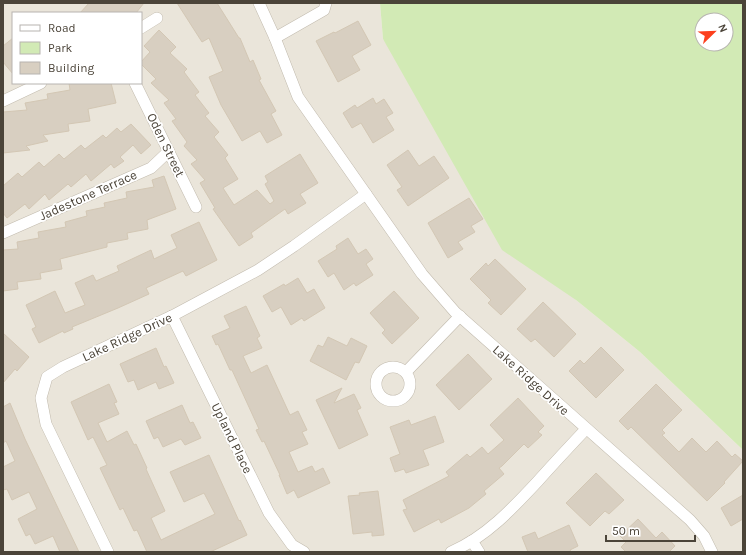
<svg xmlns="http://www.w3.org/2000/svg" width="746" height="555" font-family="Karla,sans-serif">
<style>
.residential{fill:#eae5da;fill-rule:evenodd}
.green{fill:#d2eab5;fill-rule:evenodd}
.building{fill:#d8cfc1;stroke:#d3c7b4}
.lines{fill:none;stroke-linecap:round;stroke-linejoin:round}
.street-casing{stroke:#c2bbae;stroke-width:12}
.street{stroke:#fff;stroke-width:11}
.labels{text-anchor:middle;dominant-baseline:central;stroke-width:3.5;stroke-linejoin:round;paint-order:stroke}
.street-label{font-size:13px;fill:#4b4439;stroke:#fff}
</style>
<rect width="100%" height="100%" fill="#f6f3ec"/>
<path class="residential" d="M 3,3 L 380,3 L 383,39 L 576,300 L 640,352 L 743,450 L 743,552 L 3,552 ZM 13,13 L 141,13 L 141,83 L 13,83 Z"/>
<path class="green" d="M 380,3 L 743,3 L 743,450 L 640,352 L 576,300 L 502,250 L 383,39 ZM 702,20 L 726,20 L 726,44 L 702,44 Z"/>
<g class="building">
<path d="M 89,3 L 144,3 L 136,13 L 80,13 Z"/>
<path d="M 177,3 L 217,3 L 239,38 L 240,38 L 250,62 L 253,60 L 261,79 L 259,80 L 276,111 L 271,114 L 282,135 L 267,143 L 260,131 L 242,141 L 221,105 L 209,77 L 223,71 L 209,38 L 202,42 Z"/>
<path d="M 358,21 L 371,45 L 352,56 L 360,70 L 338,82 L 316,41 L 334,32 L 335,33 Z"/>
<path d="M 159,30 L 176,47 L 170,53 L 187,69 L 184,72 L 199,92 L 195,95 L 209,113 L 205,116 L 219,132 L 214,137 L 228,155 L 225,158 L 238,179 L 223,188 L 234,205 L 257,190 L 270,204 L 274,201 L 265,184 L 268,182 L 265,176 L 300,154 L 318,183 L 300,194 L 306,203 L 288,214 L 285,209 L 251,233 L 253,237 L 239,246 L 213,209 L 215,208 L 200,183 L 205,180 L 191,164 L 197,160 L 184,146 L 187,142 L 172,121 L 176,119 L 164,103 L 169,100 L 151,83 L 156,79 L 141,64 L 141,62 L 150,52 L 144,46 Z"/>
<path d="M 13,38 L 13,74 L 3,62 L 3,46 Z"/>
<path d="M 69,83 L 111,83 L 116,103 L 88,109 L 90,121 L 68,124 L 69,131 L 43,135 L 48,141 L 26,146 L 30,150 L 3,153 L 3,112 L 27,110 L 25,103 L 48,99 L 47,94 L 70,90 Z"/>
<path d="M 373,98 L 376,104 L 384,99 L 393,113 L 386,117 L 394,130 L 373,143 L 361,123 L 352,128 L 343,113 L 355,105 L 357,108 Z"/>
<path d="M 131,124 L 151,145 L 141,154 L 133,145 L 120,157 L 124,161 L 114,168 L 111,164 L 91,181 L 86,174 L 71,187 L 68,184 L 49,200 L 45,194 L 29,209 L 25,204 L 7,218 L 3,213 L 3,186 L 18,173 L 22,177 L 39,162 L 44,167 L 59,154 L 64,159 L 81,145 L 85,149 L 103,135 L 106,138 L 117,128 L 121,132 Z"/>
<path d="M 408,150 L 419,166 L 434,156 L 449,178 L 408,206 L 397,190 L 402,187 L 387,165 Z"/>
<path d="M 164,176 L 176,209 L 147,220 L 148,229 L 127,233 L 128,239 L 107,243 L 107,247 L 60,259 L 62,269 L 40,273 L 41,279 L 17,282 L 18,289 L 3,291 L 3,250 L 18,249 L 17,242 L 39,238 L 38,232 L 66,227 L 65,222 L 87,216 L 86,211 L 105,207 L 104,203 L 127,198 L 126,192 L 154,187 L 152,180 Z"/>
<path d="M 469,198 L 483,219 L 471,226 L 475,232 L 458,242 L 463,249 L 448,258 L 428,223 Z"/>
<path d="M 199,222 L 217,260 L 186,276 L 183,271 L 146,288 L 149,294 L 118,308 L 72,327 L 73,329 L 64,333 L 63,331 L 39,343 L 32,329 L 36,327 L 26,305 L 55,291 L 65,313 L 85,305 L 75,283 L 93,275 L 96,281 L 119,271 L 117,266 L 151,250 L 154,259 L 177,248 L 171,235 Z"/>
<path d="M 348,238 L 358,254 L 366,249 L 373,259 L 366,264 L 373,275 L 356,286 L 354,283 L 344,290 L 334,273 L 328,277 L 318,261 L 337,249 L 336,246 Z"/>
<path d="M 495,259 L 526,289 L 501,315 L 488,303 L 491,300 L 470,279 L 486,263 L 488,266 Z"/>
<path d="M 298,278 L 307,293 L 314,289 L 325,308 L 304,321 L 302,318 L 291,325 L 281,307 L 272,312 L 263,296 L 284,284 L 285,286 Z"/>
<path d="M 394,291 L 419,318 L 392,344 L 382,333 L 385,330 L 370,313 Z"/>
<path d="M 543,302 L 576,334 L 554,357 L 535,339 L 531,342 L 517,329 Z"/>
<path d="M 246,306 L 260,336 L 257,338 L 262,348 L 243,356 L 251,373 L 267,365 L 290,415 L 298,411 L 307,430 L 302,432 L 308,444 L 289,452 L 298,472 L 312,466 L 315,472 L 323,468 L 330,483 L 298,498 L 294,490 L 287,494 L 279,475 L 280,475 L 264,441 L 262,442 L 256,430 L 259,429 L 232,370 L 230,370 L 218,344 L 216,345 L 212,336 L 230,328 L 224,316 Z"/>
<path d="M 3,333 L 29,357 L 17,371 L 15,369 L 3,383 Z"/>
<path d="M 328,337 L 347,346 L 351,338 L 367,346 L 359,363 L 355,362 L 346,380 L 310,361 L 318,345 L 323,347 Z"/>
<path d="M 601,347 L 624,370 L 596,398 L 569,371 L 580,360 L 584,364 Z"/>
<path d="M 156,348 L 164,367 L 166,366 L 174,383 L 159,389 L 156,382 L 138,390 L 134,380 L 128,382 L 120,364 Z"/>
<path d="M 468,354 L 492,379 L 459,410 L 436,385 Z"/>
<path d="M 109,384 L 117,402 L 114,403 L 119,414 L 98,423 L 107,442 L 127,431 L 134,445 L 136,444 L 147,468 L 146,469 L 165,511 L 151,518 L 161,540 L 215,514 L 204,493 L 184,502 L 170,472 L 209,455 L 239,521 L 240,520 L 247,535 L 210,552 L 147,552 L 137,530 L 134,531 L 123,508 L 120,510 L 100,468 L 107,465 L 93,437 L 88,440 L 71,402 Z"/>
<path d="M 656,384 L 682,410 L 662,430 L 665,433 L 662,435 L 679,452 L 692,438 L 706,452 L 717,441 L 732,457 L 735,454 L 743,461 L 724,482 L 725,483 L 707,501 L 631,427 L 628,430 L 619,421 Z"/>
<path d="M 342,388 L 334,403 L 354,394 L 361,408 L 357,410 L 368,435 L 339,449 L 316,400 Z"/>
<path d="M 518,398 L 544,426 L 538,432 L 542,435 L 528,448 L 524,444 L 502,466 L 499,468 L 504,474 L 484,491 L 486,494 L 469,508 L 441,523 L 439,519 L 414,532 L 403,510 L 407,509 L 403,500 L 449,476 L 446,472 L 467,454 L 470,457 L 482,447 L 488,454 L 504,440 L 490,425 Z"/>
<path d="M 10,403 L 25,439 L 79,552 L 60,552 L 53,536 L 35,544 L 30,534 L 26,536 L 18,519 L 37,509 L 29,492 L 12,500 L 7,489 L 3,490 L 3,467 L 15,461 L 6,441 L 3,443 L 3,407 Z"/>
<path d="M 182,405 L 190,423 L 193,422 L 201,438 L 185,445 L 181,439 L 163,447 L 158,437 L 154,439 L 146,421 Z"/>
<path d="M 435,416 L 444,442 L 423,450 L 429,465 L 406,473 L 404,469 L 395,472 L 390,458 L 400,454 L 390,427 L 409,420 L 411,425 Z"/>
<path d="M 596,473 L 624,500 L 609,514 L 605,511 L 590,526 L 566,503 Z"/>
<path d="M 378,491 L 384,535 L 372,536 L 372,532 L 353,534 L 348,496 L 360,495 L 359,493 Z"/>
<path d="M 743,495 L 743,519 L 731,526 L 721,508 Z"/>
<path d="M 638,519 L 656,538 L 662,532 L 675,546 L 669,552 L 626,552 L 621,547 L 626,542 L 620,536 Z"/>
<path d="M 569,525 L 578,546 L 570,550 L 571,552 L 528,552 L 522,537 L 535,532 L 538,539 Z"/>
</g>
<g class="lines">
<g class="street-casing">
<g id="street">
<path d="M 259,3 L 275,38 L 298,97 L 422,274 L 455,312 L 690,520 L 704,536 L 712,552"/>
<path d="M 141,28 L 157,18"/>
<path d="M 275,38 L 324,10 L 326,3"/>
<path d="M 135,83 L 196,207"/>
<path d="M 3,101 L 41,83"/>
<path d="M 3,233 L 151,168 L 169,151"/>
<path d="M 172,316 L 269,513 L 292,545 L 304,552"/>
<circle cx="393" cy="384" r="17"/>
<path d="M 406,372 L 460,316"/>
<path d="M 472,541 L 479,552"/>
<path d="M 108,552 L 46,424 L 41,398 L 47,377 L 63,367 L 172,316 L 258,270 L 294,246 L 366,194"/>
<path d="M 451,552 C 486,537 512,509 538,481 C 554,463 570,446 586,429"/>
</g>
</g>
<use href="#street" class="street"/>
</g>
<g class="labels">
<g class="street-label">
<text transform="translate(166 145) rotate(64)">Oden Street</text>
<text transform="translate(88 195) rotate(-24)">Jadestone Terrace</text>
<text transform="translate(127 337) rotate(-25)">Lake Ridge Drive</text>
<text transform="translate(531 380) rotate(42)">Lake Ridge Drive</text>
<text transform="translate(232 438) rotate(64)">Upland Place</text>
</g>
</g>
<rect width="746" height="555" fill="none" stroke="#4b4439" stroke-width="8"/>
<rect x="12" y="12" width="130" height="72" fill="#ffffff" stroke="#b7b4b0"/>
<rect x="20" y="25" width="20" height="6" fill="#ffffff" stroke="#b7b4b0"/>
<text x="48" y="32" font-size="12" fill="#4b4439">Road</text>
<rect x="20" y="42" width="20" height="12" fill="#d2eab5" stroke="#b7b4b0"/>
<text x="48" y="52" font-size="12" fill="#4b4439">Park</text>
<rect x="20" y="62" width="20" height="12" fill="#d8cfc1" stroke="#b7b4b0"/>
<text x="48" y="72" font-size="12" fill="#4b4439">Building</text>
<g transform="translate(714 32) rotate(67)"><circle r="19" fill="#ffffff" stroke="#b7b4b0"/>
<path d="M0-3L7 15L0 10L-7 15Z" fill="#fc3f1d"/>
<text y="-6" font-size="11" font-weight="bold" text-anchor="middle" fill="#4b4439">N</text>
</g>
<path d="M606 535v6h89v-6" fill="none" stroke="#4b4439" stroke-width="2"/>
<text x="612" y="535" font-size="12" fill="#4b4439" stroke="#ffffff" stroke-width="3" paint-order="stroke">50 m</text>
</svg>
